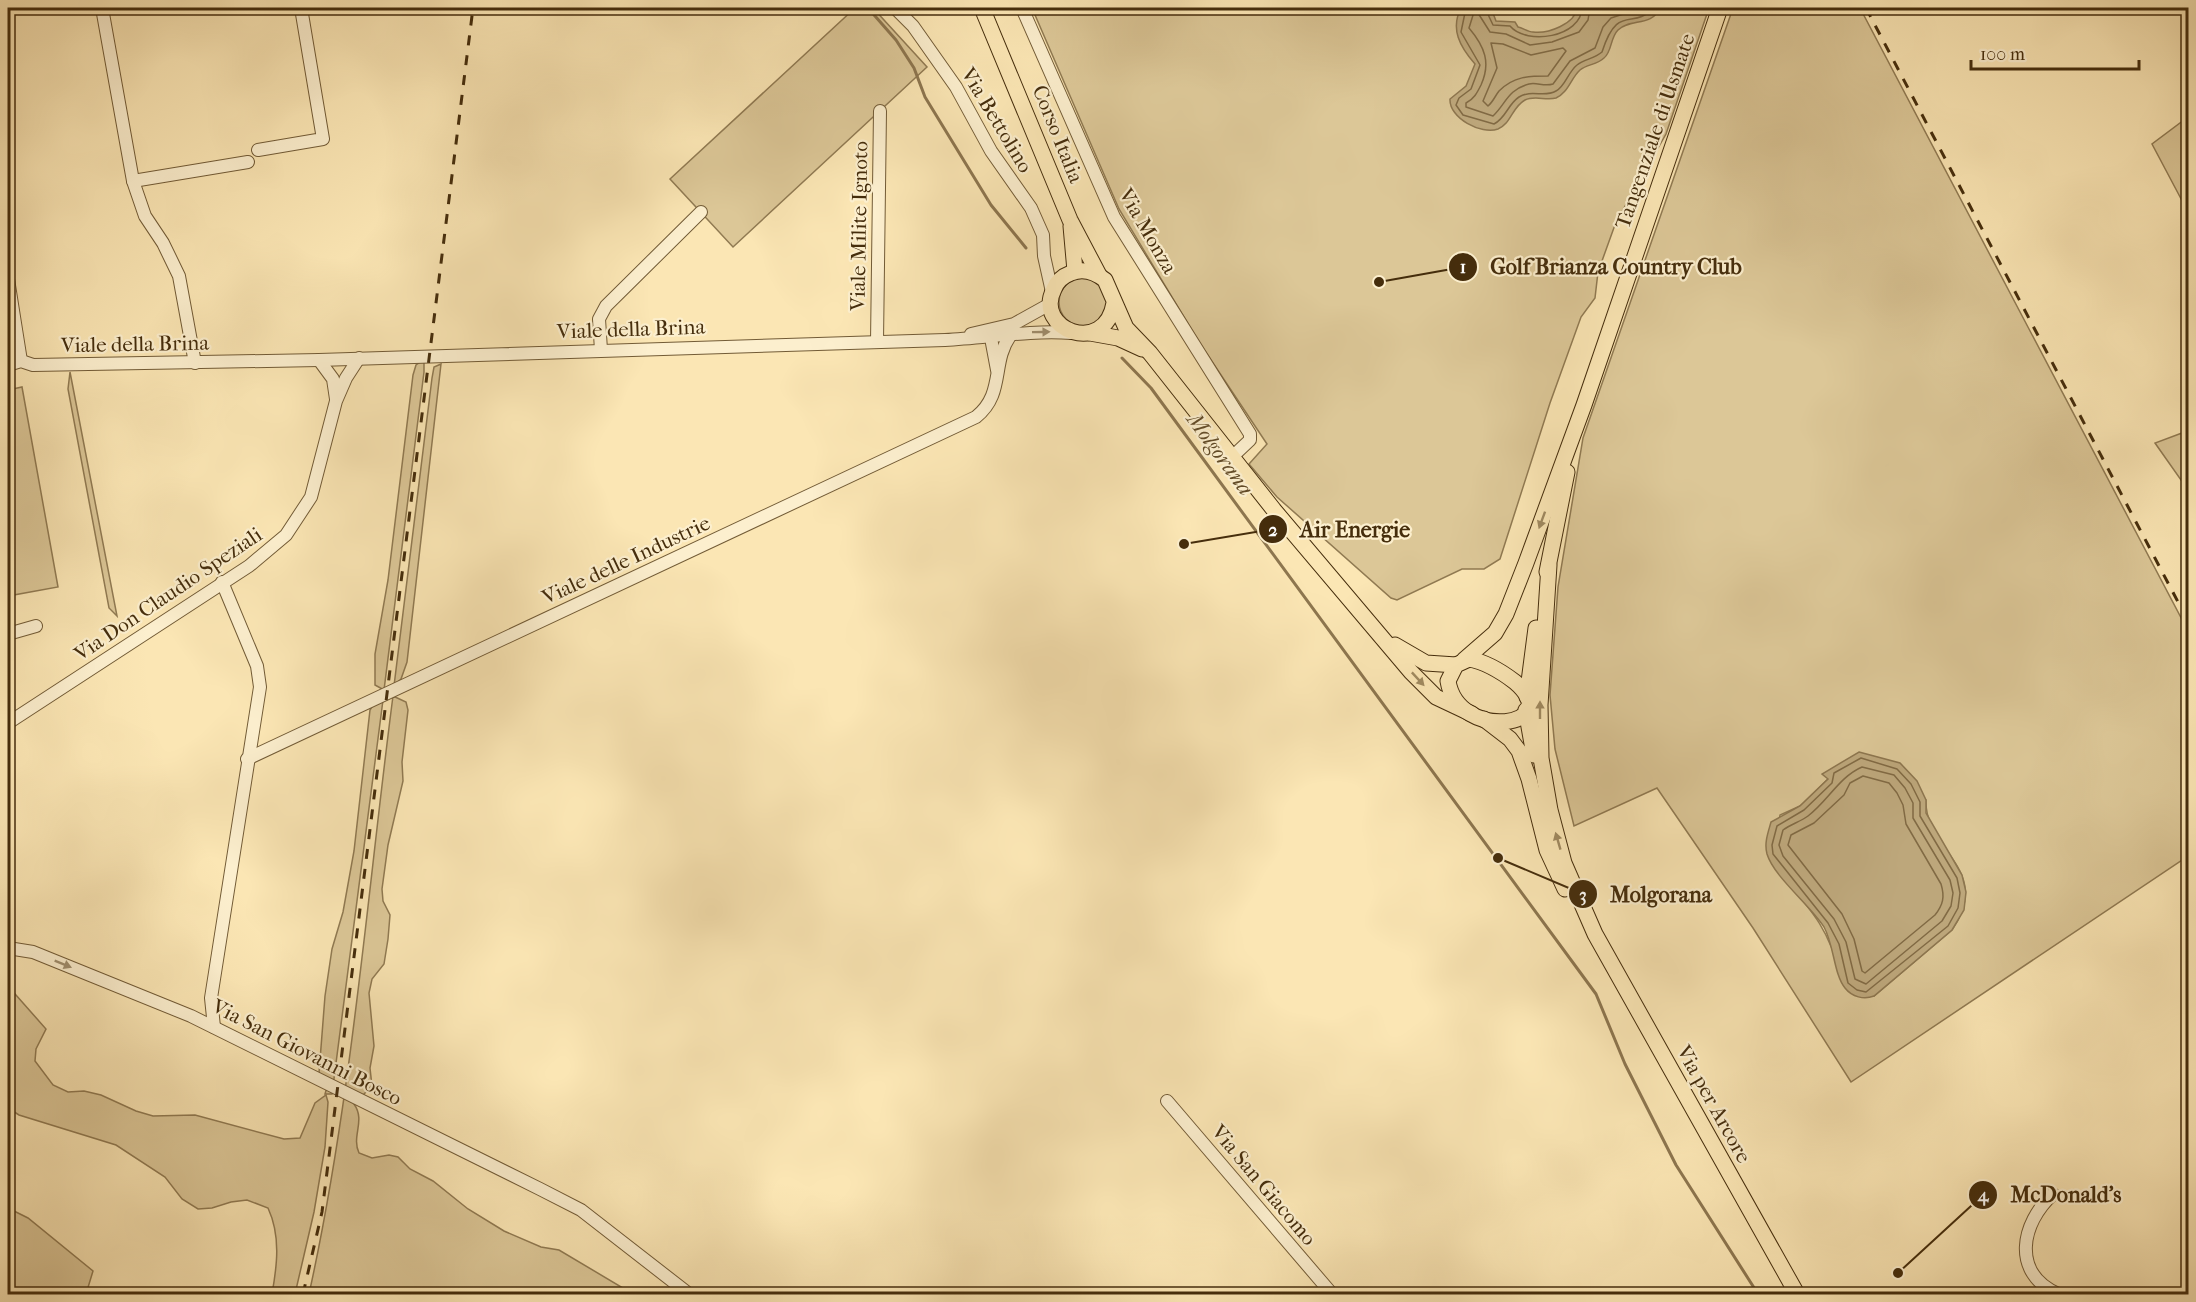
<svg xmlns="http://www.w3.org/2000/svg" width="2196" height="1302" font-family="'IM FELL French Canon',serif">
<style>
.green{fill:#dcc797;stroke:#907a52;stroke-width:1.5;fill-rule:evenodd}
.water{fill:#bda77b;stroke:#8d764f;stroke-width:1.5}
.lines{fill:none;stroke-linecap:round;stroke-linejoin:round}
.shore{stroke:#816a44;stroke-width:1.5}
.stream{stroke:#8d764f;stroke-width:3}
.minor-casing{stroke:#725b36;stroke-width:14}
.major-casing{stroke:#452d0c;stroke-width:17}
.minor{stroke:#fcefce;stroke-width:12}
.major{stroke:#fbe6b4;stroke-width:15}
.rail{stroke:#452d0c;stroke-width:3;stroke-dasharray:10 10;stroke-linecap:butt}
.oneway{fill:#a08e6d}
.oneway2{fill:#a08a60}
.labels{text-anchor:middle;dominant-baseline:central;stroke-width:4.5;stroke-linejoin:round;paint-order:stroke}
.street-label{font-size:21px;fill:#452d0c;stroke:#fcefce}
.water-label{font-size:22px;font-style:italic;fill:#634c28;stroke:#fcefce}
.leader{fill:none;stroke:#452d0c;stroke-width:2}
.callout-dot{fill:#452d0c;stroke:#fcefce;stroke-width:2}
.mark-label{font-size:18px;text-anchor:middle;font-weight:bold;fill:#fff}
.callout-label{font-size:22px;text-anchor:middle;font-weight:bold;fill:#452d0c;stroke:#fcefce;stroke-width:4.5;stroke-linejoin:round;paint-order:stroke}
</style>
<rect width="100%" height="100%" fill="#fbe6b4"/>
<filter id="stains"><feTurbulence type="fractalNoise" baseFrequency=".00333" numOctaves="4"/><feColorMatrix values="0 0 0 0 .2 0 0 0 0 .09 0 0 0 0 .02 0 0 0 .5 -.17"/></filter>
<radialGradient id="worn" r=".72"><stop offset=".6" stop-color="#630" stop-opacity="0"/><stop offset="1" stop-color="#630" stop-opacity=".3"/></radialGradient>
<g class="green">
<path d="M 855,8 L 873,8 L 927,67 L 733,247 L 670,179 Z"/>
<path d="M 1032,8 L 1709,8 L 1666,134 L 1616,222 L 1598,272 L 1595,298 L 1581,317 L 1550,403 L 1500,559 L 1484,569 L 1462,569 L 1397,600 L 1391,598 L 1277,497 L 1249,464 L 1267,444 L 1199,342 L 1119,209 Z"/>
<path d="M 1733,8 L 1860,8 L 2188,631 L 2188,856 L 1851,1082 L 1753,928 L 1657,788 L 1574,826 L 1555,749 L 1550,695 L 1558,587 L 1583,438 ZM 1823,774 L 1926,800 C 1924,850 1994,869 1952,930 L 1874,996 L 1840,975 C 1828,923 1805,904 1772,864 L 1780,815 L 1800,806 L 1829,778 Z"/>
<path d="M 2188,117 L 2188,212 L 2152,144 Z"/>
<circle cx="1083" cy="302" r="24"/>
<path d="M 422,361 L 424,363 L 424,372 L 384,690 L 375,685 L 375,654 L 388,580 L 413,375 L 416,365 Z"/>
<path d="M 441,364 L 407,662 L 401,679 L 394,686 L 432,378 L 434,367 Z"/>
<path d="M 70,372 L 117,616 L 109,608 L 68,389 Z"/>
<path d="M 22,387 L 58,587 L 8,596 L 8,390 Z"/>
<path d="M 2182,433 L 2188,442 L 2188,490 L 2155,443 Z"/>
<path d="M 393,696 L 406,702 L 408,710 L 402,762 L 403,781 L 388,845 L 382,889 L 383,901 L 390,915 L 388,939 L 384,964 L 372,979 L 369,993 L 374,1046 L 370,1068 L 372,1086 L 354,1104 C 366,1121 351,1136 359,1153 L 372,1158 L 389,1155 L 398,1157 L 410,1169 L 433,1181 L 468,1209 L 504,1231 L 541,1247 L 559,1250 L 633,1294 L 309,1294 C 352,1099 367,895 393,696 Z"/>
<path d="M 383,700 L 332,1094 L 325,1094 L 328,1084 L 319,1073 L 325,996 L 332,949 L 343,912 L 354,851 L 370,710 L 373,705 Z"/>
<path d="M 8,986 L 46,1029 L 36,1049 L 35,1061 L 53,1085 L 68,1092 L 84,1091 L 101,1095 L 136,1111 L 153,1116 L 195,1115 L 284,1139 L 300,1138 L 315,1103 L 326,1095 L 328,1102 L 325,1147 L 314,1212 L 295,1294 L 272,1294 C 277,1266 281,1236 268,1208 L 247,1200 L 231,1202 L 212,1208 L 198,1209 L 182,1199 L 165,1177 L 116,1145 L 19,1115 L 8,1108 Z"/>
<path d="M 8,1208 L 28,1218 L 93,1271 L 86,1294 L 8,1294 Z"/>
</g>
<g class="water">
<path d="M 1461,8 L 1491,8 L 1496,21 L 1515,22 L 1518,27 C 1523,28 1528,32 1533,32 C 1548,34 1575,24 1577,8 L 1660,8 C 1652,27 1630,18 1618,30 C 1610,38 1612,52 1604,58 C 1597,65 1587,64 1580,70 C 1571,78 1568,93 1556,98 C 1546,101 1535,95 1525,100 C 1512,107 1511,124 1498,129 C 1481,135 1449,118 1450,99 L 1466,86 L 1475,64 C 1460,47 1450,29 1461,8 Z"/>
<path d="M 1859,752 L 1900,763 L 1917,781 L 1926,800 L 1926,813 L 1962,875 L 1966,892 L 1964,910 L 1952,930 L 1874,996 C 1864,1000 1852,997 1845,988 C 1834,975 1834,945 1824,927 C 1810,905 1774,877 1767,854 C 1764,843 1768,833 1771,822 L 1800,806 L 1828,779 L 1822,774 Z"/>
</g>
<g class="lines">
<g class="shore">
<path d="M 1466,8 L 1461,32 L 1480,65 L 1471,89 L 1459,98 L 1456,105 L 1463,115 L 1494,124 C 1506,118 1508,104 1519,97 C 1532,89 1544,98 1556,91 C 1565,87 1568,72 1577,65 C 1584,59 1594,59 1602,52 C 1618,2 1633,31 1653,8"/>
<path d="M 1485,8 L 1493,25 L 1510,26 C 1527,46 1581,37 1582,8"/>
<path d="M 1590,8 L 1588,20 L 1579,32 L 1552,42 L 1530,45 L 1506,34 L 1490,32 L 1478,13 L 1474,12 L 1469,28 C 1485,47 1491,63 1481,85 C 1477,93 1474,99 1466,103 L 1466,107 L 1493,116 C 1506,104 1507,90 1529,84 C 1537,82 1544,87 1553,84 L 1570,61 L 1595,48 L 1603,27 L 1611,18 L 1642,8"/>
<path d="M 1491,43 L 1503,44 L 1531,55 L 1563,48 L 1566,51 L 1548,76 C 1529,76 1514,76 1499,91 C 1495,96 1493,102 1488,106 L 1483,101 L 1497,68 Z"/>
<path d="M 1861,758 L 1897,769 L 1911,784 L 1920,802 L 1920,816 L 1957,878 L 1960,893 L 1958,908 L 1948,926 L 1866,992 L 1857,990 L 1848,983 L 1839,944 L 1828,923 L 1773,854 L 1772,845 L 1777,826 L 1804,810 L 1832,783 L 1834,773 Z"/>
<path d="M 1862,767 L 1894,775 L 1905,788 L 1913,803 L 1913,818 L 1950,880 L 1953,893 L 1951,906 L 1942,921 L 1866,984 L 1855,979 L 1846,942 L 1834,919 L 1783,856 L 1779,845 L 1783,830 C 1791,824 1800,822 1808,816 C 1828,801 1839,777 1862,767 Z"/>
<path d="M 1863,776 L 1889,783 L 1897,793 L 1903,805 L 1906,824 L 1941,884 C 1945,897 1943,905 1935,915 L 1865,973 L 1862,971 L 1854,939 L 1842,914 L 1788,845 L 1791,835 L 1814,823 L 1844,795 L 1850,783 Z"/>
</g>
<g class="stream">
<path d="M 868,8 L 896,40 L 914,68 L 925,97 L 991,205 L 1026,248"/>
<path d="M 8,13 L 28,8"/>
<path d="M 1122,358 L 1151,388 L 1596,994 L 1625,1064 L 1676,1165 L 1758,1294"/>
</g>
<g class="minor-casing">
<g id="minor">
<path d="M 102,8 L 133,181 L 145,216 L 163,243 L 179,276 L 195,363"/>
<path d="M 895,8 L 913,26 L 956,87 L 991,151 L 1031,208 L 1043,235 L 1044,256 L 1052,292"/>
<path d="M 1022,8 L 1114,217 L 1250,434 L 1250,440 L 1232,457"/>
<path d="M 258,150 L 323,139 L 301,8"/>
<path d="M 133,181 L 248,162"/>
<path d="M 8,279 L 21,361"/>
<path d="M 996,333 L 991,338 L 997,370"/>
<path d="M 971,334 L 1014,324 L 1050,304"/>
<path d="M 877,342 L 880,111"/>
<path d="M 601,350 L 599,319 L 606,306 L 701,212"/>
<path d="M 319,360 L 333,379 L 336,399"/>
<path d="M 8,365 L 21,361 L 33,365 L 319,360 L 945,340 C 987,338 1029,330 1071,333"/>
<path d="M 8,634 L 36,626"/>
<path d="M 8,723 L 249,566 L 286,535 L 311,497 L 336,401 L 346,378 L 359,358"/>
<path d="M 247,759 L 976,417 C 1005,394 991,363 1010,336"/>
<path d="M 8,948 L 33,952 L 191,1016 L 540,1189 L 581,1210 L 689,1294"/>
<path d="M 214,1027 L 211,998 L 260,687 L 257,666 L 222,582"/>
<path d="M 1167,1101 L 1332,1294"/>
<path d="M 2053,1194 C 2021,1223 2011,1273 2058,1294"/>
</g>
</g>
<g class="major-casing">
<g id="major">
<path d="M 982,8 L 1070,220 L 1099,275"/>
<path d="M 1071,226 L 1075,271"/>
<path d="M 1114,303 C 1105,357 1033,330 1054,289 C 1057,281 1063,276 1071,273 C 1083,268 1095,272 1105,280 L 1126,328 L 1150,353 L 1274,510 L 1411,672 L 1436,697 L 1472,714"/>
<path d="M 1090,333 L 1118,338 L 1142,349"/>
<path d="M 1549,565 L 1540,705 L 1541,758 L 1550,810 L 1564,863 L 1595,934 L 1797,1294"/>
<path d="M 1547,572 L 1567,472"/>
<path d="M 1395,645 L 1426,663 L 1456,665"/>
<path d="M 1469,659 C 1486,662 1502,672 1515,682 C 1568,727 1458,743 1448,681 L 1456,665 Z"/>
<path d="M 1464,660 L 1495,633 L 1506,614 L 1526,563 L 1584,405 L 1720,8"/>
<path d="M 1527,697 L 1536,628"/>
<path d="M 1526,710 L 1534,755"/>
<path d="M 1484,719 L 1510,739 L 1519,751 L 1529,779 L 1547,850 L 1565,889"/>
</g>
</g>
<use href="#minor" class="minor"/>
<use href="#major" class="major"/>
<g class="rail">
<path d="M 1866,8 L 2188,621"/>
<path d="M 303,1294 L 322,1212 L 473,8"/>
</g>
</g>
<defs><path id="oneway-solid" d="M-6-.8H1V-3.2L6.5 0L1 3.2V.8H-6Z" transform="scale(1.5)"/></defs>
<g class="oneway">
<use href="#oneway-solid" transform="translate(1041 332) rotate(-1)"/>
<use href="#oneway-solid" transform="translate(63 964) rotate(22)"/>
</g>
<g class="oneway2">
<use href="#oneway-solid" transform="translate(1542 520) rotate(110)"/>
<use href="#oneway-solid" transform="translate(1418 679) rotate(47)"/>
<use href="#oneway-solid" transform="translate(1540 710) rotate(-90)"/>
<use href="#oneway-solid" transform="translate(1558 841) rotate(-106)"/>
</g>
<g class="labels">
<g class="street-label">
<text transform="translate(997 120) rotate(59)">Via Bettolino</text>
<text transform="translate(1655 131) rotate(-71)">Tangenziale di Usmate</text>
<text transform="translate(1058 134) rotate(68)">Corso Italia</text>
<text transform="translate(859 226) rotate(-89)">Viale Milite Ignoto</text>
<text transform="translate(1148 231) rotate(60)">Via Monza</text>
<text transform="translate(631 329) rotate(-2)">Viale della Brina</text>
<text transform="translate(135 344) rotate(-1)">Viale della Brina</text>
<text transform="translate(626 560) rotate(-25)">Viale delle Industrie</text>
<text transform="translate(168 594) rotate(-34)">Via Don Claudio Speziali</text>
<text transform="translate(307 1052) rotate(27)">Via San Giovanni Bosco</text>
<text transform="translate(1714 1104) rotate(61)">Via per Arcore</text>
<text transform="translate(1264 1185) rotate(50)">Via San Giacomo</text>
</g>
<g class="water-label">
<text transform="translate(1220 454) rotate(54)">Molgorana</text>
</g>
</g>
<path class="leader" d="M1379 282L1463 267M1184 544L1273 529M1498 858L1583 894M1898 1273L1983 1195"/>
<g class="callout-dot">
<circle cx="1379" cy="282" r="6"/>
<circle cx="1184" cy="544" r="6"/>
<circle cx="1498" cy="858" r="6"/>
<circle cx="1898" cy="1273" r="6"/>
<circle cx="1463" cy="267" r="15"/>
<circle cx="1273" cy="529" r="15"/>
<circle cx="1583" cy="894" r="15"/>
<circle cx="1983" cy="1195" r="15"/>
</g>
<g class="mark-label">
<text x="1463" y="273">1</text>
<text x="1273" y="536">2</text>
<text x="1583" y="901">3</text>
<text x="1983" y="1201">4</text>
</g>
<g class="callout-label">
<text x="1616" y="274">Golf Brianza Country Club</text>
<text x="1355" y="537">Air Energie</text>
<text x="1661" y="902">Molgorana</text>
<text x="2066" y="1202">McDonald's</text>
</g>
<rect width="2196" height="1302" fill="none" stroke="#fbe6b4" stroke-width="30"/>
<rect x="9" y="9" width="2178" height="1284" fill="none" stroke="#452d0c" stroke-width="3"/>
<rect x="15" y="15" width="2166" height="1272" fill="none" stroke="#452d0c" stroke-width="1.5"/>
<path d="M1971 60v9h168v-9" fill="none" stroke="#452d0c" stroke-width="3"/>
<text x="1980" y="60" font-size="18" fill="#452d0c" stroke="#fcefce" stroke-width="4.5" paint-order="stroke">100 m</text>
<rect width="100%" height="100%" filter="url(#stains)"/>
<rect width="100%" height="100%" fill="url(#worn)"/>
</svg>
